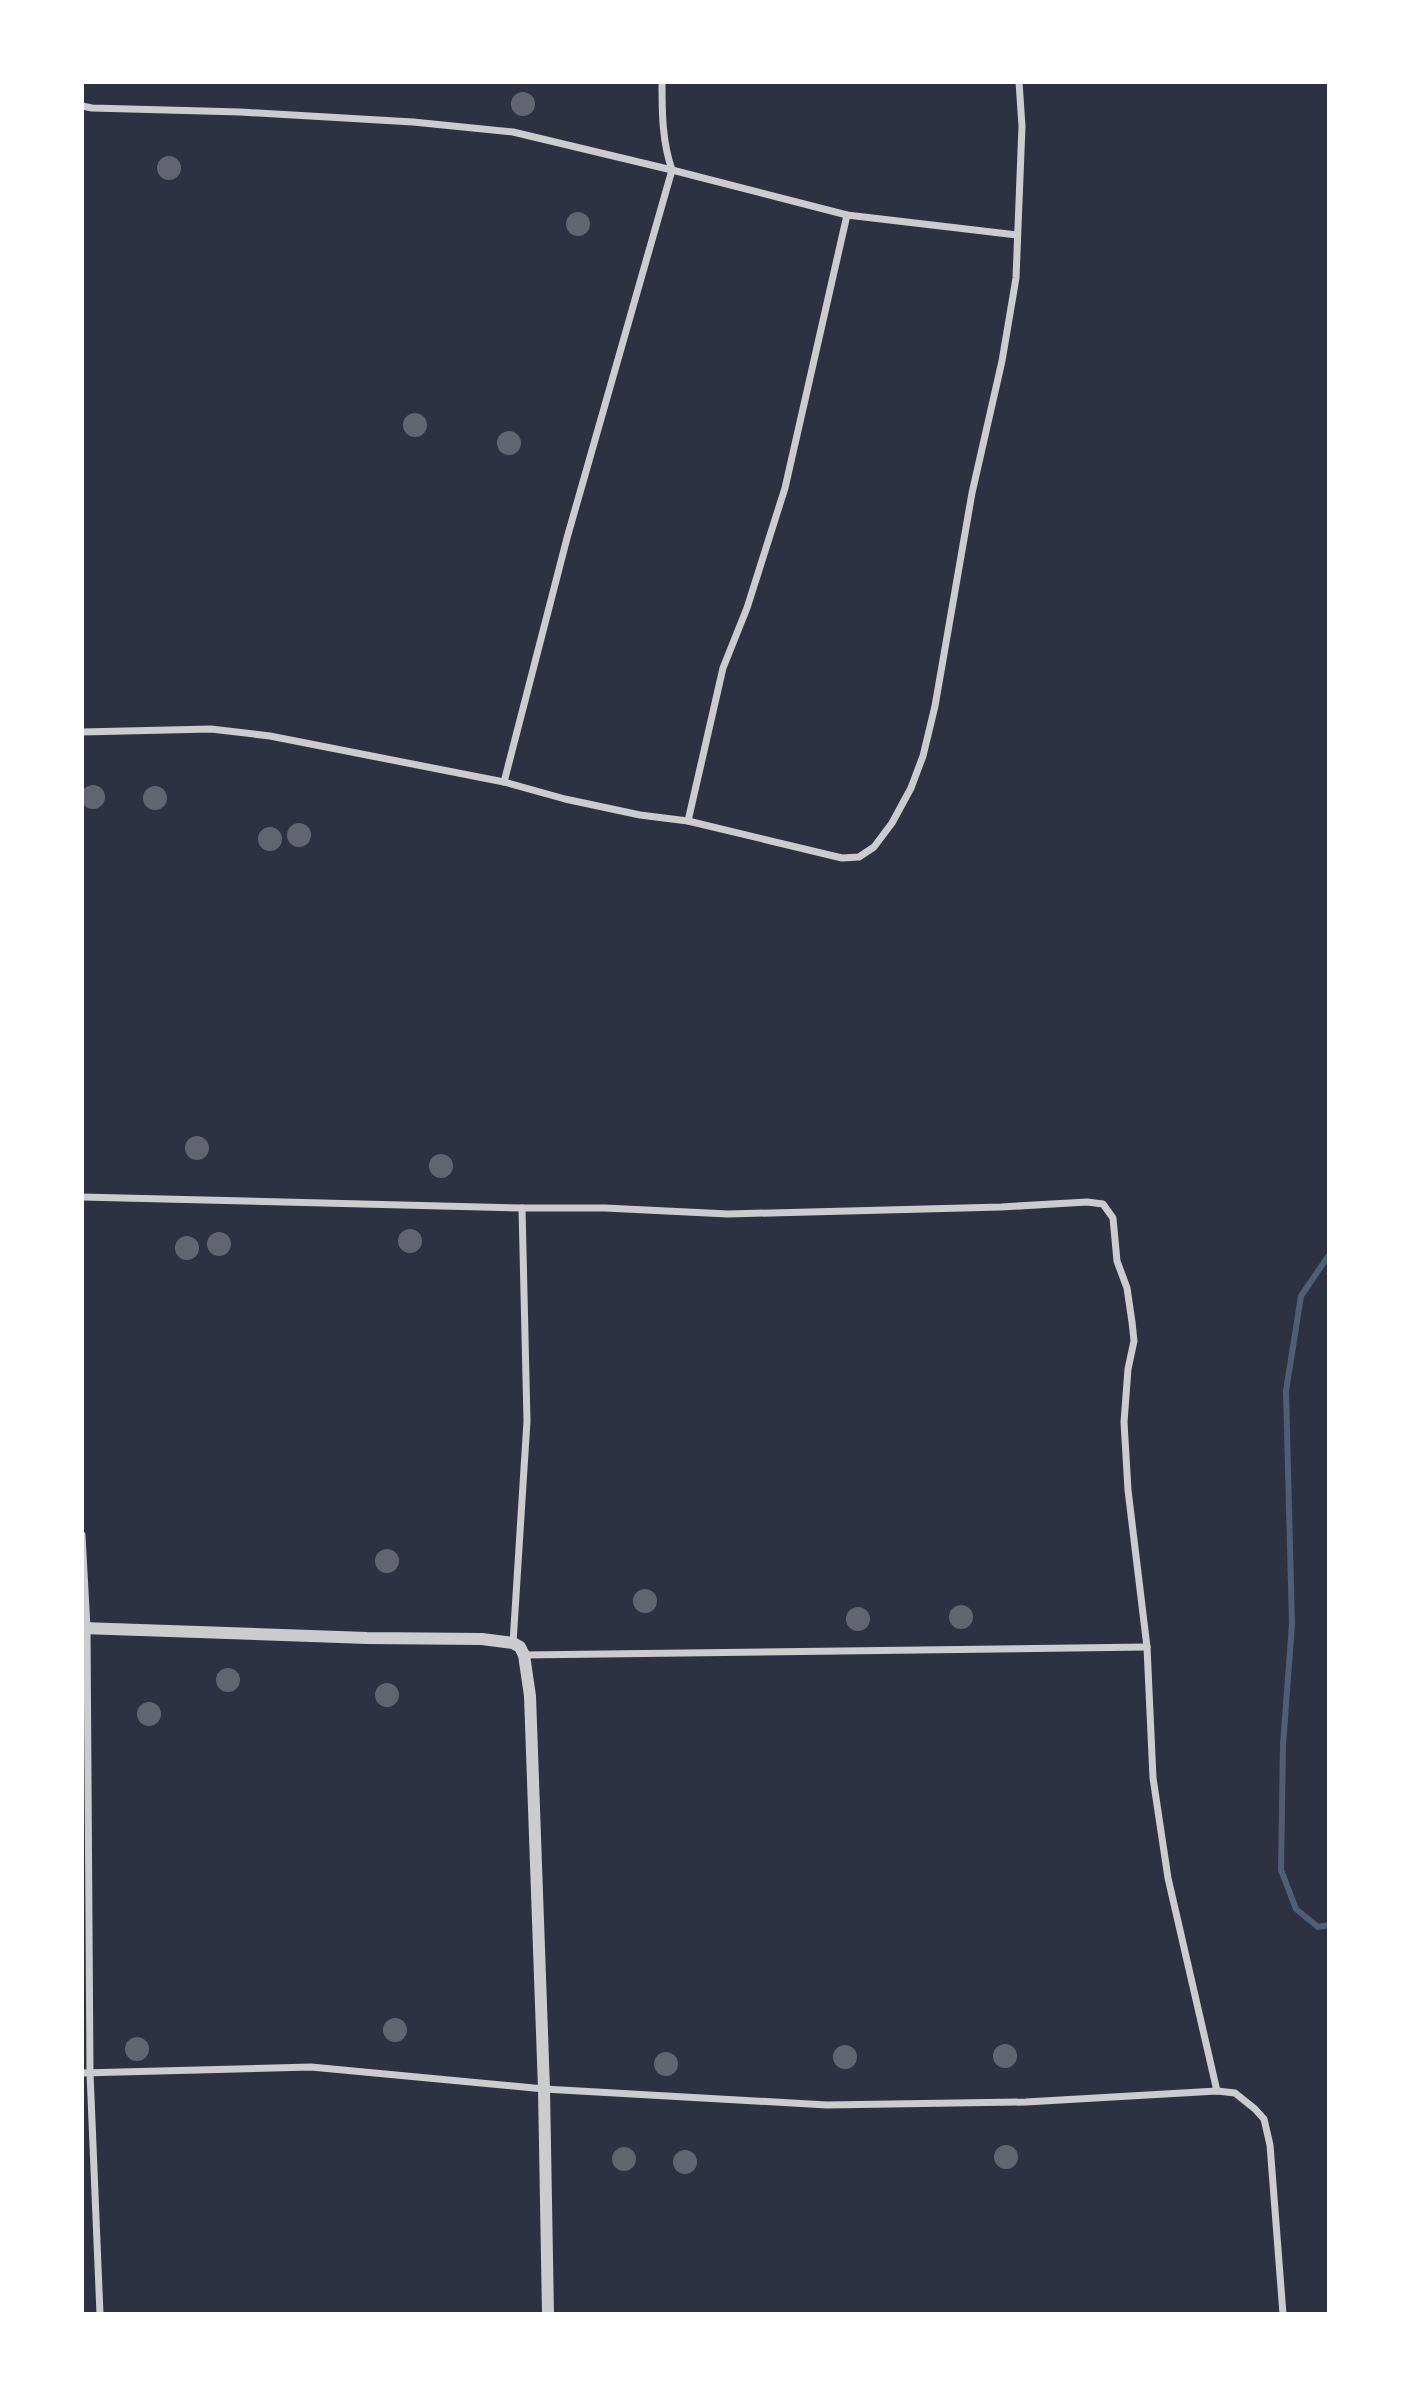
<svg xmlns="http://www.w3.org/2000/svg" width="1411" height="2396" font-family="Helvetica,sans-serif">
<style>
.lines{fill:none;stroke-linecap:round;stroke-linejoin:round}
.stream{stroke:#4f5d75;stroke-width:6}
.building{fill:#626471}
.minor{stroke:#caccd0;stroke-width:7}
.tertiary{stroke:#caccd0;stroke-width:12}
</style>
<rect width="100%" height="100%" fill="#2d3142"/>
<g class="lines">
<path class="stream" d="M 1329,1255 L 1301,1296 L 1286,1391 L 1292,1624 L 1283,1745 L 1281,1870 L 1296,1909 L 1318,1927 L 1329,1925"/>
</g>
<g class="building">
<circle cx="523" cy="104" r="12"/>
<circle cx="169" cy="168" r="12"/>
<circle cx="578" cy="224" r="12"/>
<circle cx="415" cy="425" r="12"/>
<circle cx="509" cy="443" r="12"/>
<circle cx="93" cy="797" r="12"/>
<circle cx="155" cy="798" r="12"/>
<circle cx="299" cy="835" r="12"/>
<circle cx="270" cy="839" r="12"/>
<circle cx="197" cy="1148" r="12"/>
<circle cx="441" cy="1166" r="12"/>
<circle cx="410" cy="1241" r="12"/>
<circle cx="219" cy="1244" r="12"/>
<circle cx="187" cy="1248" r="12"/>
<circle cx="387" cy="1561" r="12"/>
<circle cx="645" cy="1601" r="12"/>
<circle cx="961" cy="1617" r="12"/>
<circle cx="858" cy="1619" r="12"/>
<circle cx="228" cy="1680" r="12"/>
<circle cx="387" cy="1695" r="12"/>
<circle cx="149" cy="1714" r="12"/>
<circle cx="395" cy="2030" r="12"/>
<circle cx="137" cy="2049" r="12"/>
<circle cx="1005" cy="2056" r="12"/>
<circle cx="845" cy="2057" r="12"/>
<circle cx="666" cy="2064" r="12"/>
<circle cx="1006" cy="2157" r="12"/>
<circle cx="624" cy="2159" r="12"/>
<circle cx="685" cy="2162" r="12"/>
</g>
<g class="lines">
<g class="minor">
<path d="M 662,82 C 662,112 662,141 672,170"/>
<path d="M 82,106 L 92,108 L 240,112 L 413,122 L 513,132 L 672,170"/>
<path d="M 82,732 L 211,729 L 270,736 L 504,782 L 565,799 L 640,815 L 688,821 L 842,858 L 859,857 L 874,847 L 892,823 L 911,788 L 923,756 L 935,706 L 972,493 L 1002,361 L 1016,278 L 1022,126 L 1019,82"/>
<path d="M 504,782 L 567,538 L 672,170 L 847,215 L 1017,235"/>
<path d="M 688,821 L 723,668 L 747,608 L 785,488 L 847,215"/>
<path d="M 82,1197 L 522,1208 L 605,1208 L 728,1214 L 1001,1207 L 1087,1202 L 1103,1204 L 1113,1218 L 1117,1261 L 1127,1288 L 1132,1322 L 1134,1341 L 1128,1369 L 1124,1422 L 1128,1490 L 1147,1647 L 1153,1778 L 1168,1878 L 1217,2091"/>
<path d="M 82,1535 L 87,1628 L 90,2073 L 100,2314"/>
<path d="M 513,1643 L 527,1421 L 522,1208"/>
<path d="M 524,1655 L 1147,1647"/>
<path d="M 82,2073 L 311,2067 L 544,2089 L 827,2105 L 1026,2102 L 1217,2091 L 1235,2093 L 1255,2109 L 1264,2119 L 1270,2145 L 1283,2314"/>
</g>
<path class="tertiary" d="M 82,1628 L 367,1638 L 482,1639 L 513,1643 L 520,1647 L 524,1655 L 530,1696 L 544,2089 L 548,2314"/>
</g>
<rect width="1411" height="2396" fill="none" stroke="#ffffff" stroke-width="168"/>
</svg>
